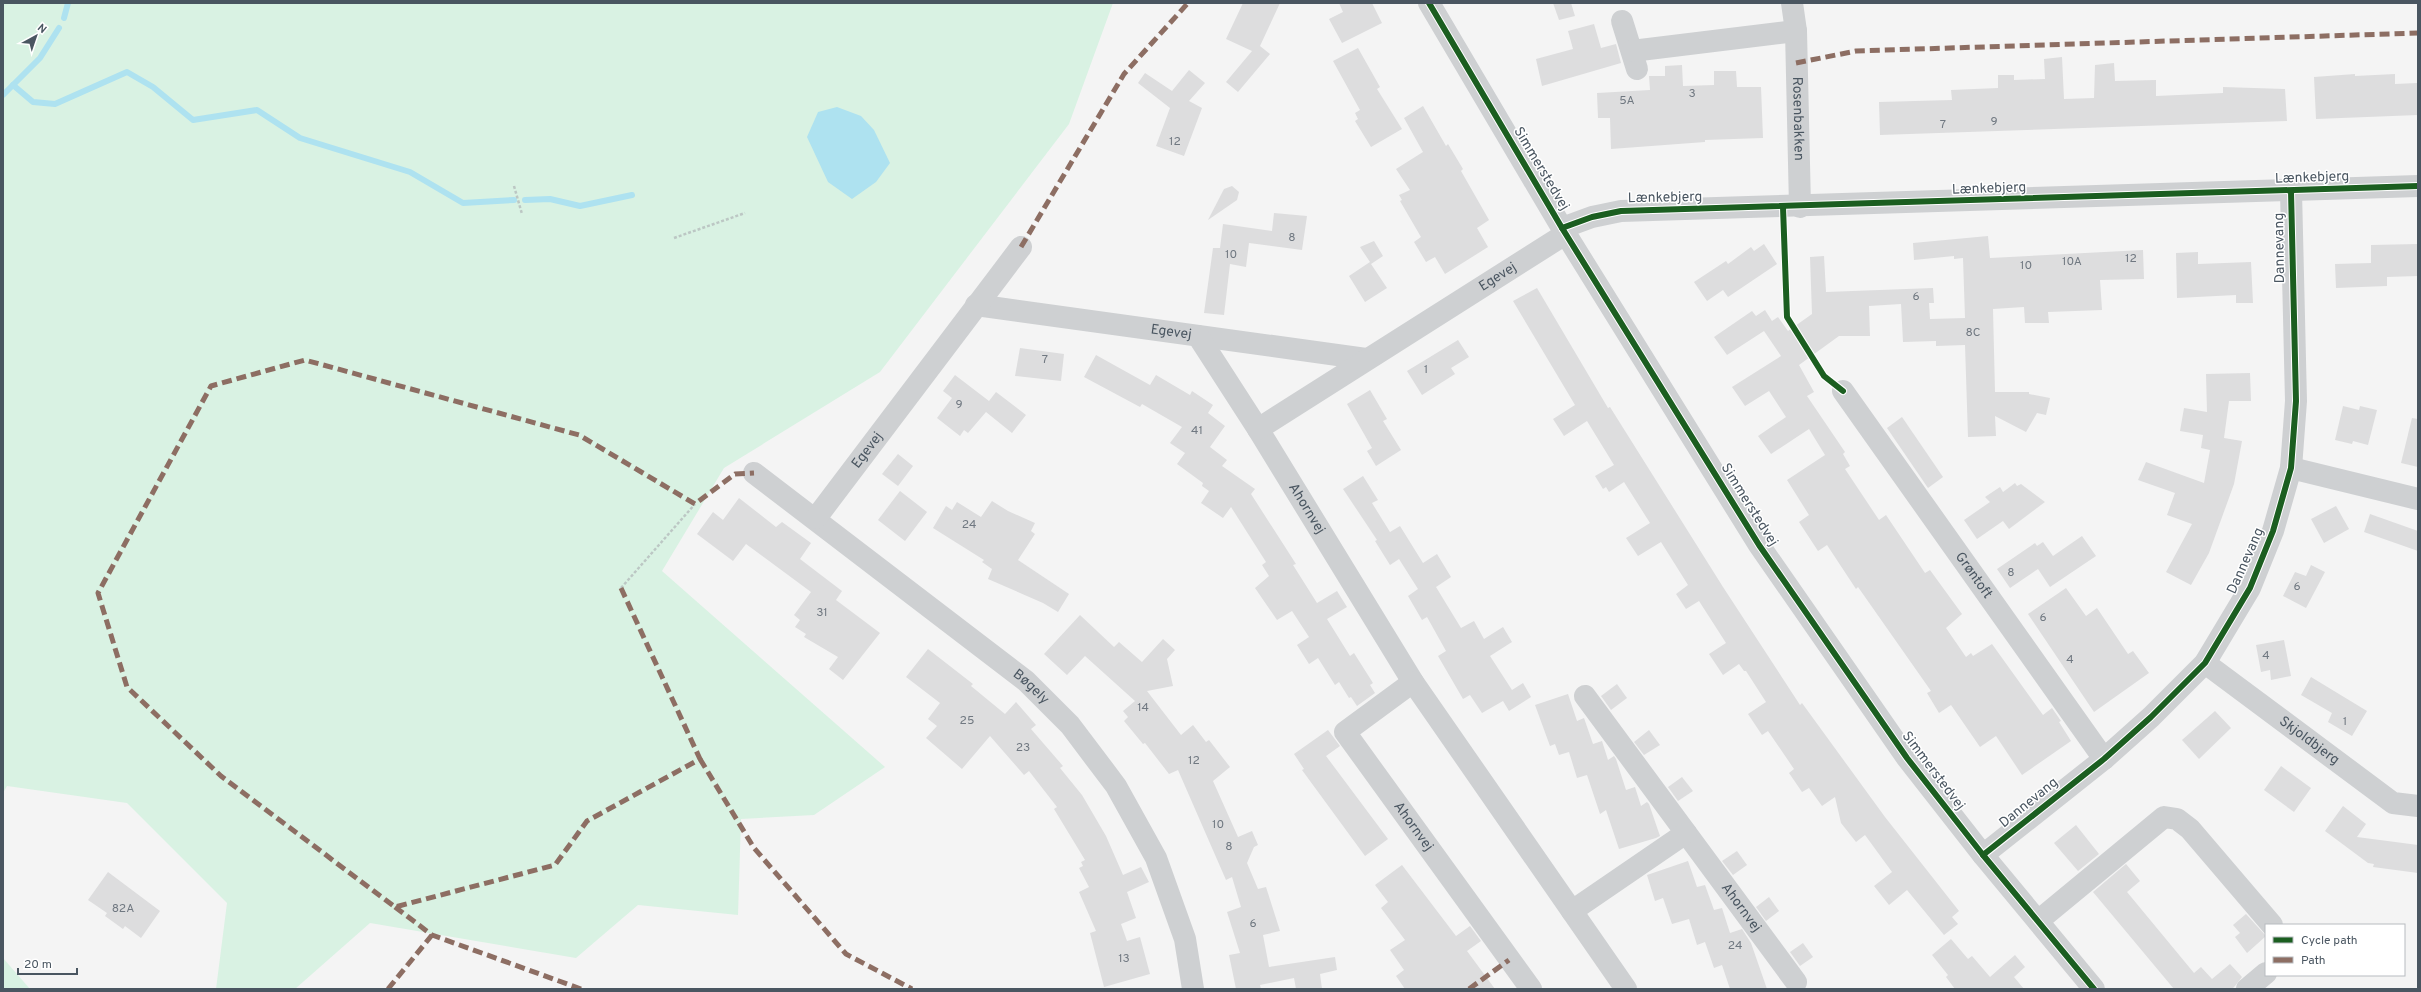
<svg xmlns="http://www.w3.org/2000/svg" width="2421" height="992" font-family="Overpass,sans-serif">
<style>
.green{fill:#d9f2e3}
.water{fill:#aee2f0}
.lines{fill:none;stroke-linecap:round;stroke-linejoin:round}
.stream{stroke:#aee2f0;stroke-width:6}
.building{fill:#ddddde}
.path{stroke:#bcc7c4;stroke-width:2.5;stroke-dasharray:3 2;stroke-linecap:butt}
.minor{stroke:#ced0d2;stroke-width:22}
.quiet{stroke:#8d6e63;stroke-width:5;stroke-dasharray:10 5;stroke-linecap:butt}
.cycleway-casing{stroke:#fff;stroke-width:8}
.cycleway{stroke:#1b5e20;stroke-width:6}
.labels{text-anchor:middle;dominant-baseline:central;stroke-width:3;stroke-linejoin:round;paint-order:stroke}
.number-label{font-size:12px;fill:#707881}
.street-label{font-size:14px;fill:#4a5661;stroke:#fff}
</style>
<rect width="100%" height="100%" fill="#f4f4f4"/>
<g class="green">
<path d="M 3,3 L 1113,3 L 1069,124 L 880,372 L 724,468 L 662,571 L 885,767 L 814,815 L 741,819 L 738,915 L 638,905 L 576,958 L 370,923 L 295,989 L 216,989 L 227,903 L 127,803 L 7,786 L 3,793 Z"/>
<path d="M 3,958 L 30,989 L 3,989 Z"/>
</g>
<path class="water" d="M 837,107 L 861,116 L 874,130 L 890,163 L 876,182 L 852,199 L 828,182 L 807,137 L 818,112 Z"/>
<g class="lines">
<g class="stream">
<path d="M 64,18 L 68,3"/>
<path d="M 13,85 L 33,102 L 55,104 L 127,72 L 153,87 L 193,120 L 257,110 L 300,138 L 410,172 L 463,203 L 514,200"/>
<path d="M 3,95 L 40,58 L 59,28"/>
<path d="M 525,200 L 550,199 L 580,206 L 632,195"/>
</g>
</g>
<g class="building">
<path d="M 1243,3 L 1280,3 L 1260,46 L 1270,54 L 1238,92 L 1226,82 L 1252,51 L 1226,39 Z"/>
<path d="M 1339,3 L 1372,3 L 1382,23 L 1342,43 L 1329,19 L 1343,12 Z"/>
<path d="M 1553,3 L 1571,3 L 1575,16 L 1559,20 Z"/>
<path d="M 1594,24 L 1601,48 L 1616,44 L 1621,63 L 1542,86 L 1536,59 L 1573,49 L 1568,31 Z"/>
<path d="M 1358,48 L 1380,87 L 1377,89 L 1402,129 L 1371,147 L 1355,121 L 1358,119 L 1355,113 L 1360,110 L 1333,61 Z"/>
<path d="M 2062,57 L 2064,99 L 2094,98 L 2095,65 L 2114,63 L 2115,81 L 2156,80 L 2156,96 L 2223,93 L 2223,87 L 2285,89 L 2287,121 L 1880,135 L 1879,102 L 1952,100 L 1951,90 L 1998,88 L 1998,75 L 2014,75 L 2014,80 L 2045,79 L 2044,59 Z"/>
<path d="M 1682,65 L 1683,86 L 1714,85 L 1714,71 L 1736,71 L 1737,87 L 1761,87 L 1763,138 L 1705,140 L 1705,142 L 1611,149 L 1610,118 L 1598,118 L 1597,93 L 1650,90 L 1649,76 L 1665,76 L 1665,66 Z"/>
<path d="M 1189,70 L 1205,83 L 1189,101 L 1202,108 L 1184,156 L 1156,146 L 1170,108 L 1138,83 L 1145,73 L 1172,91 Z"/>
<path d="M 2355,74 L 2355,76 L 2395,74 L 2395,84 L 2417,83 L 2418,115 L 2316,119 L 2314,77 Z"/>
<path d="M 1423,106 L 1446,146 L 1448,144 L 1463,169 L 1461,171 L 1489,220 L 1477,228 L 1488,247 L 1445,274 L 1435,257 L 1426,262 L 1414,242 L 1421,237 L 1400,201 L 1402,200 L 1399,195 L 1410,190 L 1396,169 L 1423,152 L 1404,118 Z"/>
<path d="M 1232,186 L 1239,192 L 1237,200 L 1208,220 L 1224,189 Z"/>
<path d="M 1274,213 L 1307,216 L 1302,250 L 1249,243 L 1246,267 L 1230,264 L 1224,315 L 1204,313 L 1213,248 L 1220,248 L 1223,224 L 1272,231 Z"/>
<path d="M 1988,236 L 1990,258 L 2143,250 L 2144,279 L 2100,280 L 2102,310 L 2048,312 L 2049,323 L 2025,323 L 2024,307 L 1993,309 L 1995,392 L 2029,392 L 2029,394 L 2050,398 L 2046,415 L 2037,413 L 2026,432 L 1995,416 L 1996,436 L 1968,437 L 1965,345 L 1936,346 L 1936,341 L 1903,342 L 1901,304 L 1869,306 L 1870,336 L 1839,336 L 1799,365 L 1814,392 L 1807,396 L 1845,452 L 1843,454 L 1850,466 L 1845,469 L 1879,520 L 1886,515 L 1925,573 L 1930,570 L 1962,614 L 1946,628 L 1966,657 L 1971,653 L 1973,656 L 1992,644 L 2043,715 L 2052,708 L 2061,721 L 2059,722 L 2071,741 L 2022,775 L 1996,736 L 1980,747 L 1951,705 L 1939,713 L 1927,693 L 1931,691 L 1858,587 L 1856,589 L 1827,545 L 1818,551 L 1799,522 L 1809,515 L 1787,480 L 1825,455 L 1809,429 L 1771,454 L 1758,436 L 1786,417 L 1769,391 L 1745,406 L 1732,387 L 1781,356 L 1764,331 L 1727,355 L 1714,337 L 1752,311 L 1756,316 L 1765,310 L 1772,321 L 1778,317 L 1788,331 L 1812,314 L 1810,257 L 1824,256 L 1826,292 L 1933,288 L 1934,303 L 1929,303 L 1930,319 L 1965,318 L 1963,258 L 1954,259 L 1954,256 L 1914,260 L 1913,243 Z"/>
<path d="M 1374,241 L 1383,256 L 1371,264 L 1387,288 L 1365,302 L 1349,276 L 1370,262 L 1360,247 Z"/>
<path d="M 1764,244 L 1777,264 L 1728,297 L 1723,290 L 1707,301 L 1694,282 L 1726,261 L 1728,264 L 1751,247 L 1754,251 Z"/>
<path d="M 2418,244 L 2418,276 L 2387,277 L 2387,286 L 2336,288 L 2335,264 L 2371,263 L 2371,245 Z"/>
<path d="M 2198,252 L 2198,264 L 2251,262 L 2253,303 L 2236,303 L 2236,295 L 2177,298 L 2176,253 Z"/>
<path d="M 1537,288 L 1608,408 L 1610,407 L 1723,587 L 1800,705 L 1802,703 L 1885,817 L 1959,911 L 1952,917 L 1958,924 L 1944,935 L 1907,890 L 1889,905 L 1874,886 L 1892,872 L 1865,835 L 1856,842 L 1841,823 L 1835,797 L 1822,806 L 1809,788 L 1802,792 L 1789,773 L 1794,769 L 1768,731 L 1762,735 L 1748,714 L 1766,702 L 1746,671 L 1744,671 L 1739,664 L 1723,675 L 1709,654 L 1726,643 L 1699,601 L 1686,609 L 1676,594 L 1688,585 L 1661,542 L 1638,556 L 1626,538 L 1650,523 L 1624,482 L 1609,492 L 1606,487 L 1603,489 L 1595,476 L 1614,465 L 1587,421 L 1564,436 L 1553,419 L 1575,405 L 1513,301 Z"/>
<path d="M 1458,340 L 1469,357 L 1451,368 L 1455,374 L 1422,395 L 1407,371 Z"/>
<path d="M 1020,348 L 1064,354 L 1061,381 L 1015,376 Z"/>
<path d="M 1096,355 L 1150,385 L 1156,375 L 1190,395 L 1192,391 L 1213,405 L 1208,413 L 1225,426 L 1210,447 L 1227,460 L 1222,466 L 1255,489 L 1251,494 L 1296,564 L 1293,565 L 1317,603 L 1337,591 L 1347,607 L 1327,619 L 1350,656 L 1354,653 L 1373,683 L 1370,685 L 1375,693 L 1357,706 L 1351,697 L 1349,698 L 1339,682 L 1335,685 L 1318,658 L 1309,664 L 1297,645 L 1309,637 L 1292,611 L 1277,620 L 1255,588 L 1269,576 L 1262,565 L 1266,562 L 1231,507 L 1223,518 L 1201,503 L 1209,491 L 1202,486 L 1203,483 L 1177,464 L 1185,453 L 1170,443 L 1182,427 L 1142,404 L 1140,407 L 1084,377 Z"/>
<path d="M 2250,373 L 2251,401 L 2229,401 L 2224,438 L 2242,441 L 2234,484 L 2209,553 L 2191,585 L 2166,572 L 2192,524 L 2167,515 L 2175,493 L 2138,480 L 2146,462 L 2204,483 L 2210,450 L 2201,448 L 2203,435 L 2180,431 L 2184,408 L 2207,412 L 2206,374 Z"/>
<path d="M 955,375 L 989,401 L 996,392 L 1026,415 L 1012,433 L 986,412 L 968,433 L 964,430 L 960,436 L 937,418 L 952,398 L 943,391 Z"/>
<path d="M 1370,390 L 1387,419 L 1383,421 L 1401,450 L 1376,466 L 1367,451 L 1372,448 L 1347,404 Z"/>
<path d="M 2343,406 L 2359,410 L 2360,406 L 2377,410 L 2368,445 L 2353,441 L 2352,444 L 2335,440 Z"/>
<path d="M 1902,417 L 1943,477 L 1928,488 L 1887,428 Z"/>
<path d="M 2412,418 L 2418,419 L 2418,467 L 2401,463 Z"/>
<path d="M 898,454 L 913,466 L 898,486 L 882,474 Z"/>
<path d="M 1363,476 L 1378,500 L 1372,503 L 1390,532 L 1400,526 L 1423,563 L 1437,554 L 1451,577 L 1436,587 L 1461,628 L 1474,621 L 1484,639 L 1503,627 L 1512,642 L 1490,656 L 1512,690 L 1523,683 L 1531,697 L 1509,711 L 1503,701 L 1482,713 L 1470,695 L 1463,699 L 1438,656 L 1446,651 L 1427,617 L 1422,620 L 1408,596 L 1418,589 L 1399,559 L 1390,565 L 1375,541 L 1377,540 L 1343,489 Z"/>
<path d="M 2015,483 L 2017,486 L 2021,484 L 2045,502 L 2009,529 L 2003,521 L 1977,539 L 1964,520 L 1990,502 L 1985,497 L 2000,487 L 2003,492 Z"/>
<path d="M 900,491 L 927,512 L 905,541 L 878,520 Z"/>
<path d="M 739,498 L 776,527 L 782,522 L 811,543 L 800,559 L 842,591 L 836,600 L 880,633 L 843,680 L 829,669 L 838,657 L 804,637 L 806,634 L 795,627 L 800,620 L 794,615 L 811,592 L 746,544 L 733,561 L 697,534 L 713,512 L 723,520 Z"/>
<path d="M 992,501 L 1008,511 L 1035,523 L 1031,531 L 1035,534 L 1018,560 L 1069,594 L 1058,612 L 1043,603 L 988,579 L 992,569 L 982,562 L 984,560 L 933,528 L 946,506 L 952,510 L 957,502 L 981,517 Z"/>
<path d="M 2336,506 L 2349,529 L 2324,543 L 2311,519 Z"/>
<path d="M 2370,514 L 2418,531 L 2418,551 L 2364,532 Z"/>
<path d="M 2082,536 L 2096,556 L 2050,587 L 2038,569 L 2010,588 L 1997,569 L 2035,543 L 2037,546 L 2043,542 L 2053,556 Z"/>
<path d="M 2311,565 L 2325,572 L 2306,608 L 2283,596 L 2295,572 L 2306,576 Z"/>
<path d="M 2066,588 L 2086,616 L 2097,608 L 2128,654 L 2133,651 L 2149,673 L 2094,712 L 2028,614 Z"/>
<path d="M 1080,615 L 1114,647 L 1119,642 L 1142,662 L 1163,639 L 1175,650 L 1167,659 L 1173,686 L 1147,691 L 1181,735 L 1193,725 L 1206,742 L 1209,740 L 1230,767 L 1213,781 L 1238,837 L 1252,831 L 1258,845 L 1254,847 L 1247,863 L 1258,889 L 1266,887 L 1280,931 L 1263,935 L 1269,967 L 1335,957 L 1337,970 L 1320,974 L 1322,989 L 1296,989 L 1294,978 L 1260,985 L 1261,989 L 1236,989 L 1229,955 L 1240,953 L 1227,912 L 1241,907 L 1232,877 L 1226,880 L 1178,770 L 1169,774 L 1145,743 L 1143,744 L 1124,721 L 1128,717 L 1123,711 L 1135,701 L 1085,656 L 1067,675 L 1044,654 Z"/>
<path d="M 2284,640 L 2291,676 L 2271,680 L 2270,670 L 2261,672 L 2256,645 Z"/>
<path d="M 928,649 L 973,684 L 971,686 L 1005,714 L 1016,702 L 1036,725 L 1031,729 L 1063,766 L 1060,768 L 1082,795 L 1106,836 L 1123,875 L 1141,867 L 1149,882 L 1127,892 L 1136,918 L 1121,924 L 1127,941 L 1140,937 L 1150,974 L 1104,987 L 1090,933 L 1096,931 L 1079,892 L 1089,887 L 1079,868 L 1083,866 L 1081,862 L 1085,860 L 1054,809 L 1057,807 L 1029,771 L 1024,775 L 990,736 L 962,769 L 926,738 L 937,726 L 928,719 L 940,703 L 906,677 Z"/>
<path d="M 2311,677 L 2367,711 L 2352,736 L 2328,722 L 2332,713 L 2301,695 Z"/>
<path d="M 1617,684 L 1627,698 L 1611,710 L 1601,696 Z"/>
<path d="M 1568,694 L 1577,721 L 1584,718 L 1593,744 L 1602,741 L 1608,760 L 1614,756 L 1616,759 L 1626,790 L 1635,787 L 1641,806 L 1647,802 L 1649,804 L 1660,836 L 1656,838 L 1619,849 L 1606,810 L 1600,814 L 1587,775 L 1577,778 L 1569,752 L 1559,755 L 1555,744 L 1550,746 L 1535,705 Z"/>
<path d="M 2215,711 L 2231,728 L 2199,759 L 2182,740 Z"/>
<path d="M 1328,730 L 1340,746 L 1326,756 L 1388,839 L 1365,856 L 1302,770 L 1304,769 L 1294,754 Z"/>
<path d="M 1649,730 L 1660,745 L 1644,755 L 1634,742 Z"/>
<path d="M 2281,766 L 2311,788 L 2294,812 L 2264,790 Z"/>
<path d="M 1682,777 L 1693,791 L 1678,801 L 1668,787 Z"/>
<path d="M 2343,806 L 2366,824 L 2357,837 L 2418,845 L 2418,873 L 2373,867 L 2374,864 L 2368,863 L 2325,831 Z"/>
<path d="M 2076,825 L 2099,854 L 2078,871 L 2054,843 Z"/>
<path d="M 1737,851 L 1747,865 L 1733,875 L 1722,861 Z"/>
<path d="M 1688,861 L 1697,887 L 1705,885 L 1714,910 L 1722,908 L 1730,933 L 1742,929 L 1751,943 L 1767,989 L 1730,989 L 1722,965 L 1714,968 L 1705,942 L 1697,945 L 1689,919 L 1672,924 L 1663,898 L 1655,901 L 1647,875 Z"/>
<path d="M 2126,864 L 2140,881 L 2127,892 L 2194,973 L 2201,967 L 2212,979 L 2230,964 L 2242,977 L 2235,986 L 2232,989 L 2174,989 L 2093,892 Z"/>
<path d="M 1402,865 L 1456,936 L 1470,926 L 1481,941 L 1467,951 L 1495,989 L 1405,989 L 1396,976 L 1404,970 L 1390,950 L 1405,940 L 1381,908 L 1388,902 L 1375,885 Z"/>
<path d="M 108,872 L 160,911 L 141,938 L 125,926 L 123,929 L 105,916 L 107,913 L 88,900 Z"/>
<path d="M 1769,897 L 1779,911 L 1766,921 L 1756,907 Z"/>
<path d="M 2246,914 L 2266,936 L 2247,953 L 2235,937 L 2240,933 L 2233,925 Z"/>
<path d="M 1951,939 L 1968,959 L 1972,956 L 1990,977 L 2015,955 L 2025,967 L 2014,977 L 2024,989 L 1955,989 L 1946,977 L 1948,975 L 1932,955 Z"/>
<path d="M 1803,943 L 1813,957 L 1800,966 L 1790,952 Z"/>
</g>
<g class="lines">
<g class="path">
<path d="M 514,186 L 522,214"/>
<path d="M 674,238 L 745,213"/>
<path d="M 621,588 L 695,504"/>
</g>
<g class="minor">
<path d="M 1429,3 L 1562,228 L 1759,545 L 1907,758 L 1983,855 L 2094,989"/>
<path id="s1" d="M 1792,3 L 1796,31 L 1800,207"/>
<path d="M 1622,21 L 1637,69"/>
<path d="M 1632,51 L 1796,31"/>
<path d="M 1562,228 L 1592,217 L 1621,211 L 2418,186"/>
<path id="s2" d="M 976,305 L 1366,359"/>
<path id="s3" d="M 1198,336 L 1258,429 L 1413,682 L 1626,989"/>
<path id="s4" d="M 1843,391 L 2104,759"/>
<path id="s5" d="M 1258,429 L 1567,233"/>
<path d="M 2291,468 L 2418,499"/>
<path id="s6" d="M 754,473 L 1026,681 L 1070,725 L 1116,786 L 1156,858 L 1185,939 L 1193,989"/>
<path id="s7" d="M 816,518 L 1021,247"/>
<path id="s8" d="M 2205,663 L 2393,803 L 2418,806"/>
<path id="s9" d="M 1413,682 L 1345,732 L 1531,989"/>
<path id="s10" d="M 1585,696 L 1796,982"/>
<path d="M 1983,855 L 2104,759 L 2151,717 L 2205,663 L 2250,588 L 2273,531 L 2291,468 L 2296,401 L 2291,191"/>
<path d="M 1572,911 L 1686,833"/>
<path d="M 2038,921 L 2164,817 L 2177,819 L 2190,829 L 2272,925"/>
<path d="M 2247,989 L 2266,973"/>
</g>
<g class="quiet">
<path d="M 1796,63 L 1856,51 L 2418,33"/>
<path d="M 1021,247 L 1124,74 L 1188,3"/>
<path d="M 621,588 L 700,759 L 587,821 L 555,865 L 395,907 L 221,776 L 127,687 L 98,593 L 211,386 L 305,360 L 579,435 L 695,504 L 735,474 L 754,473"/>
<path d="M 700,759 L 754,848 L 846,954 L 912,989"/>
<path d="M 395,907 L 432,935 L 581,989"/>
<path d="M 388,989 L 432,935"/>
<path d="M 1469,989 L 1509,960"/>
</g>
<g class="cycleway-casing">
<g id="cycleway">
<path d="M 1429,3 L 1562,228 L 1759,545 L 1907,758 L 1983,855 L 2094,989"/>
<path d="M 1783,207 L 1787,317 L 1824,376 L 1843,391"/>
<path d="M 1562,228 L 1592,217 L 1621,211 L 2418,186"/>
<path d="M 1983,855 L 2104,759 L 2151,717 L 2205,663 L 2250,588 L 2273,531 L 2291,468 L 2296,401 L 2291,191"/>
</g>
</g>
<use href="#cycleway" class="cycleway"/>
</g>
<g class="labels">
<g class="number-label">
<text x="1692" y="94">3</text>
<text x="1627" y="101">5A</text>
<text x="1994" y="122">9</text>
<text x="1943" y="125">7</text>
<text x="1175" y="142">12</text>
<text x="1292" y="238">8</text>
<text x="1231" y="255">10</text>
<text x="2131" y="259">12</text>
<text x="2072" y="262">10A</text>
<text x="2026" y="266">10</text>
<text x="1916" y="297">6</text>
<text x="1973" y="333">8C</text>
<text x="1045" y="360">7</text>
<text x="1426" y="370">1</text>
<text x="959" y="405">9</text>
<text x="1197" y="431">41</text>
<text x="969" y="525">24</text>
<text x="2011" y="573">8</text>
<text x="2297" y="587">6</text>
<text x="822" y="613">31</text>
<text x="2043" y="618">6</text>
<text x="2266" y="656">4</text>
<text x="2070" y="660">4</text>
<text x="1143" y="708">14</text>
<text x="967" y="721">25</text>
<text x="2345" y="722">1</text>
<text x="1023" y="748">23</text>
<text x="1194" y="761">12</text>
<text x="1218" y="825">10</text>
<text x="1229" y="847">8</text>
<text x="123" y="909">82A</text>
<text x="1253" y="924">6</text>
<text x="1735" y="946">24</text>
<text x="1124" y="959">13</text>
</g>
<g class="street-label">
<text stroke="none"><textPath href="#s1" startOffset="116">Rosenbakken</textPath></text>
<text transform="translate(1541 169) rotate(59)">Simmerstedvej</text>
<text transform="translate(2312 178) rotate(-2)">Lænkebjerg</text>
<text transform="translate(1989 189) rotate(-2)">Lænkebjerg</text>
<text transform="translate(1665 198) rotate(-1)">Lænkebjerg</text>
<text transform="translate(2280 248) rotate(-91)">Dannevang</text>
<text stroke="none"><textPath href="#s5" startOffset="284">Egevej</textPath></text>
<text stroke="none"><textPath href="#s2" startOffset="197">Egevej</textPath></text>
<text stroke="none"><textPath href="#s7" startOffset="85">Egevej</textPath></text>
<text transform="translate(1749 505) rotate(58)">Simmerstedvej</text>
<text stroke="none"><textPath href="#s3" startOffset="204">Ahornvej</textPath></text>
<text transform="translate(2246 561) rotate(-66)">Dannevang</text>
<text stroke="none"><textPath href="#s4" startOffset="226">Grøntoft</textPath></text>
<text stroke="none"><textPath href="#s6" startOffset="350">Bøgely</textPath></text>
<text stroke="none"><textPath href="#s8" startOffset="130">Skjoldbjerg</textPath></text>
<text transform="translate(1933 771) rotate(53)">Simmerstedvej</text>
<text transform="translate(2029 803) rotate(-39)">Dannevang</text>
<text stroke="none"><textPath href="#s9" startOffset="201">Ahornvej</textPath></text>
<text stroke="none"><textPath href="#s10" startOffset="263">Ahornvej</textPath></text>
</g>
</g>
<rect width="2421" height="992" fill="none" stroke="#4a5661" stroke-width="8"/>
<rect x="2265" y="924" width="140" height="52" fill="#ffffff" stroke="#b7bbc0"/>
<rect x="2273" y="937" width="20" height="6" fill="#1b5e20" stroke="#b7bbc0"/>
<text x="2301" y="944" font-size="12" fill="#4a5661">Cycle path</text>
<rect x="2273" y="957" width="20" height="6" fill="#8d6e63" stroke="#b7bbc0"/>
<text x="2301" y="964" font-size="12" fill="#4a5661">Path</text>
<g transform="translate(36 36) rotate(40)" stroke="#ffffff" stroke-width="3" paint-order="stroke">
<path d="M0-3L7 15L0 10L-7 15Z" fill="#4a5661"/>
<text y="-6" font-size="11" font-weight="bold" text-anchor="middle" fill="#4a5661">N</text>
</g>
<path d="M18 968v6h59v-6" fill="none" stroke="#4a5661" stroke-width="2"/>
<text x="24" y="968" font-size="12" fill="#4a5661" stroke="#ffffff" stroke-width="3" paint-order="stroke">20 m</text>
</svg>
